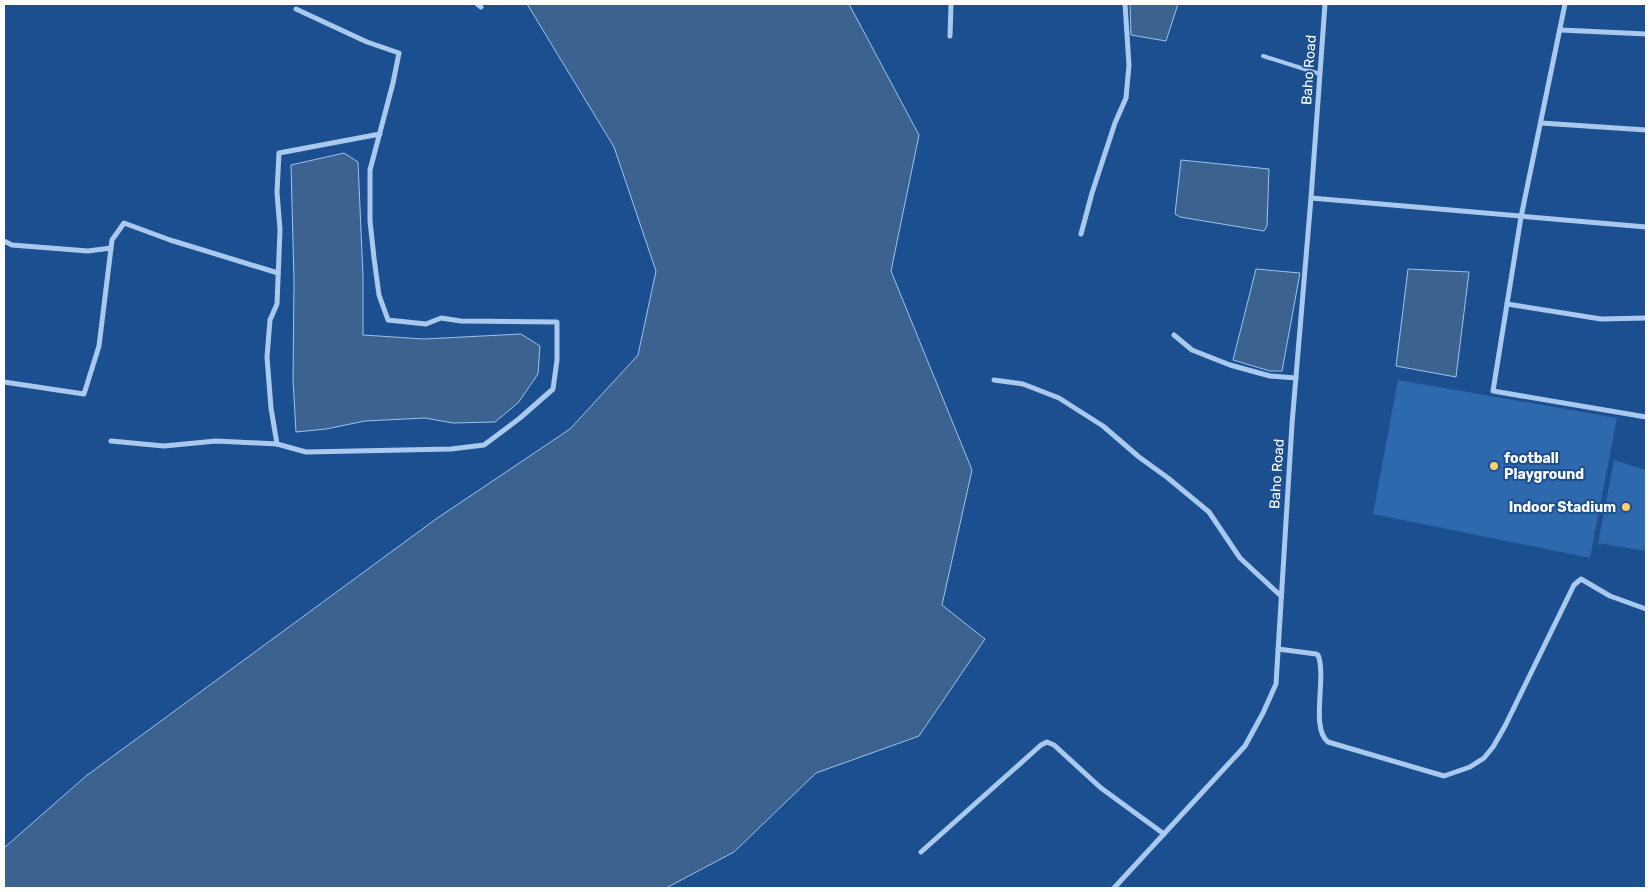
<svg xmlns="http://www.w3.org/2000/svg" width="1650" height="892" font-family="Rubik,sans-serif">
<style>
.green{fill:#2e69ad}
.water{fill:#3c6290;stroke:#9cc4f0}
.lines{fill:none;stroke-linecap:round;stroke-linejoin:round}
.service{stroke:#a9c9ee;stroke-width:4}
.minor{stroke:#a9c9ee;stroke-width:5}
.poi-dot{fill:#ffd166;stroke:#1b4f8f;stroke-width:2}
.labels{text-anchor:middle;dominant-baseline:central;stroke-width:4;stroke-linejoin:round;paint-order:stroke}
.street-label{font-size:14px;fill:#fff;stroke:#1b4f8f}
.poi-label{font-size:14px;font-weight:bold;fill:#fff;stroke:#1b4f8f;text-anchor:start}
</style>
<rect width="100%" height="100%" fill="#1b4f8f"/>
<g class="green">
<path d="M 1398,380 L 1617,418 L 1590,558 L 1373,514 Z"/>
<path d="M 1614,460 L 1646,470 L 1646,551 L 1598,543 Z"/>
</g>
<g class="water">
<path d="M 527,4 L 849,4 L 919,135 L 891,271 L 972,470 L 942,605 L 985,639 L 919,736 L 816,773 L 734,852 L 666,888 L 4,888 L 4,848 L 86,776 L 436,519 L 570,429 L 638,355 L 656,271 L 614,147 Z"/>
<path d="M 1130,4 L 1178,4 L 1166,41 L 1131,35 Z"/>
<path d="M 344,153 L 358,162 L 363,276 L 363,335 L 424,339 L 521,334 L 540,346 L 538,374 L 518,403 L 495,422 L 453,423 L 425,418 L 365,421 L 326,429 L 296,432 L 293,381 L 294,281 L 291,165 Z"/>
<path d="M 1181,160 L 1269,169 L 1267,226 L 1264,231 L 1180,217 L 1175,214 Z"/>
<path d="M 1256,269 L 1300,273 L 1282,371 L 1270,371 L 1233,360 Z"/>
<path d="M 1408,269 L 1469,272 L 1456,377 L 1396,366 Z"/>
</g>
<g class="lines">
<path class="service" d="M 1263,56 L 1320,74"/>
<g class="minor">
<path d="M 477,4 L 481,7"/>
<path d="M 1565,4 L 1521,217 L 1493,391 L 1646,417"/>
<path d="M 296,9 L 367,42 L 399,53 L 393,83 L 370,170 L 370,221 L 374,258 L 379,295 L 388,320 L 426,324 L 441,318 L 461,321 L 557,322 L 557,360 L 553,389 L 520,418 L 484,445 L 451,449 L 306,452 L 277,444 L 271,408 L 267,357 L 270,320 L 277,304 L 280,230 L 277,192 L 279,153 L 380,134"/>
<path d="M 1561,30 L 1646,34"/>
<path d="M 950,36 L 951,4"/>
<path d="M 1541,123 L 1646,130"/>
<path d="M 1311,198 L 1646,227"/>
<path d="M 1081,234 L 1092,193 L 1115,123 L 1126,98 L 1129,65 L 1125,4"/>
<path d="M 4,241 L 12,245 L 88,251 L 111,248"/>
<path d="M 1507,304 L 1601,319 L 1646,318"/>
<path d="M 1174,335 L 1192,350 L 1230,365 L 1270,376 L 1296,378"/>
<path d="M 994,380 L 1023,384 L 1059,398 L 1103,426 L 1139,457 L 1168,478 L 1209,512 L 1240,558 L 1281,596"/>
<path d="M 4,382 L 84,394 L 99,346 L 112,240 L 124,223 L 170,240 L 278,273"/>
<path d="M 111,441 L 164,446 L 216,441 L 277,444"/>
<path d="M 1278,649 L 1316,654 L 1318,655 C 1327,677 1310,728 1328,742 L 1444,776 L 1470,767 L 1484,758 L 1493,747 L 1505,726 L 1574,585 L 1581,579 L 1610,596 L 1646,609"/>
<path d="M 921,852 L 1041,745 L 1047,742 L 1054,745 L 1101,788 L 1164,834"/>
<path d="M 1114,888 L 1245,746 L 1263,713 L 1276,684 L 1292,424 L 1311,198 L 1325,4"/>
</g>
</g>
<g class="poi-dot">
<circle cx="1494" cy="466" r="5"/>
<circle cx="1626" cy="507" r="5"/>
</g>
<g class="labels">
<g class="street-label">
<text transform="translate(1309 70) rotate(-86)">Baho Road</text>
<text transform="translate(1277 474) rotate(-86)">Baho Road</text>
</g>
<g class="poi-label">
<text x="1504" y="458">football<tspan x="1504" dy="16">Playground</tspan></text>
<text x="1616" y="507" text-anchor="end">Indoor Stadium</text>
</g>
</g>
<rect width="1650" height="892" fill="none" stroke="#ffffff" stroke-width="10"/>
</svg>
